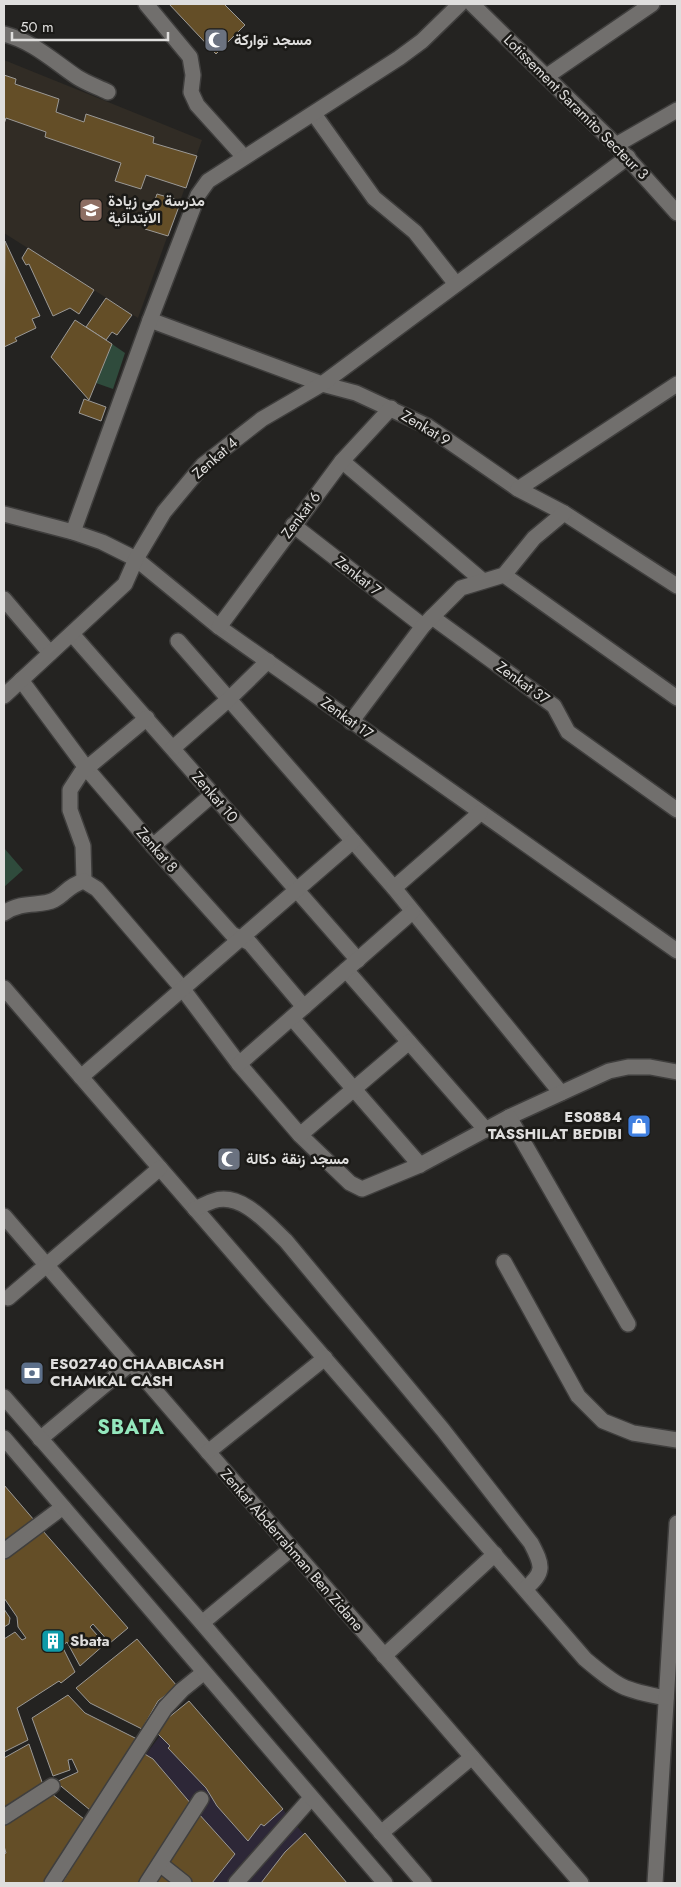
<svg xmlns="http://www.w3.org/2000/svg" width="681" height="1887" font-family="Jost,Vazirmatn,sans-serif">
<rect width="100%" height="100%" fill="#242321"/>
<!-- commercial -->
<polygon fill="#2d2737" points="162,1733 279,1805 307,1838 268,1883 208,1883 230,1853 144,1757"/>
<!-- built -->
<polygon fill="#312c25" points="4,60 202,140 138,318 4,233"/>
<!-- green -->
<g fill="#2f4b3c">
<polygon points="112,344 125,353 113,389 96,383"/>
<polygon points="4,848 23,870 4,887"/>
</g>
<!-- building -->
<g fill="#644e27" stroke="#9b9996">
<polygon points="169,4 224,4 245,25 216,54"/>
<polygon points="4,75 16,79 15,84 59,99 56,112 84,122 86,114 154,137 153,143 197,156 186,188 146,175 141,189 115,181 121,163 45,137 46,132 6,118 4,124"/>
<polygon points="157,194 181,201 168,236 145,229"/>
<polygon points="5,241 40,316 32,319 36,328 15,338 17,341 4,347"/>
<polygon points="28,248 94,290 79,314 70,308 53,316 29,264 26,265 22,258"/>
<polygon points="106,298 132,315 117,335 112,332 106,340 86,327"/>
<polygon points="75,320 112,344 89,400 51,357"/>
<polygon points="84,399 106,407 101,421 79,413"/>
<polygon points="4,1485 34,1520 4,1544"/>
<polygon points="43,1531 128,1628 110,1643 93,1624 90,1627 105,1644 80,1666 67,1642 62,1646 75,1672 61,1683 59,1681 17,1708 28,1740 4,1752 4,1639 15,1632 22,1640 26,1638 18,1627 17,1617 4,1598 4,1560"/>
<polygon points="4,1609 10,1618 9,1624 4,1627"/>
<polygon points="137,1639 177,1686 158,1701 142,1729 90,1703 76,1688"/>
<polygon points="68,1695 85,1713 137,1739 90,1810 56,1782 78,1772 72,1759 68,1760 70,1770 53,1776 32,1718"/>
<polygon points="189,1701 283,1809 264,1826 261,1824 248,1841 217,1806 206,1788 168,1748 170,1746 157,1733 168,1718"/>
<polygon points="29,1744 43,1785 4,1814 4,1758"/>
<polygon points="143,1753 153,1759 192,1805 142,1883 62,1883"/>
<polygon points="52,1794 84,1819 43,1883 4,1883 4,1854 6,1853 4,1846 4,1821"/>
<polygon points="198,1813 235,1854 212,1883 190,1883 167,1864"/>
<polygon points="305,1833 347,1883 261,1883 285,1852"/>
<polygon points="162,1871 176,1883 154,1883"/>
</g>
<g fill="none" stroke-linecap="round" stroke-linejoin="round">
<!-- street casing -->
<g stroke="#3f3e3d" stroke-width="18">
<g id="street">
<polyline points="146,4 190,57 193,75 191,92 197,105 244,157"/>
<path d="M4,34c30,8 48,26 73,43 9,6 21,10 31,15"/>
<polyline points="547,76 652,4"/>
<polyline points="314,114 374,198 415,232 456,284"/>
<polyline points="616,145 677,110"/>
<polyline points="150,320 322,384 356,393 427,426 518,489 564,513 677,586"/>
<polyline points="342,461 483,581"/>
<polyline points="518,489 677,384"/>
<polyline points="4,514 73,532 102,542 136,559 219,627 677,951"/>
<polyline points="293,525 423,626"/>
<polyline points="73,532 150,320 198,195 208,181 399,58 422,41 460,4"/>
<polyline points="504,575 677,698"/>
<polyline points="4,599 50,653"/>
<polyline points="432,617 554,706 568,732 677,810"/>
<polyline points="219,627 342,461 391,408"/>
<polyline points="72,634 358,960"/>
<polyline points="178,641 394,888 561,1093"/>
<polyline points="21,680 87,769 153,846 232,934 250,943 304,1007"/>
<polyline points="4,696 125,584 136,559 164,512 203,465 262,419 322,384 628,157"/>
<polyline points="351,722 423,626 461,588 504,575 534,538 564,513"/>
<polyline points="173,748 229,699 268,661"/>
<polyline points="153,846 213,794"/>
<polyline points="84,881 83,846 70,810 70,790 81,773 147,718"/>
<polyline points="394,888 480,813"/>
<path d="M4,913c19,-13 36,-6 50,-13 12,-6 13,-14 30,-19l13,8 85,99 57,76 61,71 50,48 12,6 58,-24 89,-48 100,-46 19,-4h22l27,5"/>
<polyline points="346,970 486,1130"/>
<path d="M4,988l581,671c33,28 38,31 81,39"/>
<polyline points="292,1018 420,1165"/>
<polyline points="239,1064 412,912"/>
<polyline points="81,1077 353,841"/>
<polyline points="509,1117 628,1324"/>
<polyline points="300,1135 409,1042"/>
<path d="M195,1209c6,-3 12,-6 18,-8 28,-10 55,23 73,40l157,189 88,113c12,23 14,29 -6,46"/>
<polyline points="4,1216 581,1883"/>
<polyline points="504,1262 578,1396 603,1421 633,1433 677,1440"/>
<polyline points="8,1298 160,1168"/>
<polyline points="40,1439 131,1363"/>
<polyline points="208,1452 325,1358"/>
<polyline points="4,1551 63,1507"/>
<polyline points="202,1623 291,1549"/>
<polyline points="384,1656 495,1554"/>
<polyline points="4,1817 52,1786"/>
<polyline points="381,1833 472,1757"/>
<polyline points="160,1864 184,1883"/>
<polyline points="52,1883 165,1708 182,1690 203,1673"/>
<polyline points="147,1883 201,1799"/>
<polyline points="236,1883 311,1798"/>
</g>
</g>
<!-- secondary casing -->
<g stroke="#3f3e3d" stroke-width="18">
<g id="secondary">
<polyline points="472,4 616,145 677,213"/>
<polyline points="4,1397 202,1623 424,1883"/>
<polyline points="4,1438 385,1883"/>
<polyline points="655,1883 677,1523"/>
</g>
</g>
<!-- street -->
<use href="#street" stroke="#716f6d" stroke-width="15"/>
<!-- secondary -->
<use href="#secondary" stroke="#716f6d" stroke-width="15"/>
</g>
<!-- icons -->
<defs>
<g id="mosque-square" transform="scale(1.25)"><rect x="-9" y="-9" width="18" height="18" rx="4" fill="#6b7280" stroke="#1b1a17"/><path d="M3.5-4.9A6 6 0 1 0 3.5 4.9A5 5 0 1 1 3.5-4.9Z" fill="#fff"/></g>
<g id="school-square" transform="scale(1.25)"><rect x="-9" y="-9" width="18" height="18" rx="4" fill="#8d6e63" stroke="#1b1a17"/><path d="M0-5L7-2L0 1L-7-2ZM-4 1L0 2.5L4 1V4Q0 6-4 4Z" fill="#fff"/></g>
<g id="shop-square" transform="scale(1.25)"><rect x="-9" y="-9" width="18" height="18" rx="4" fill="#3f7fe0" stroke="#1b1a17"/><path d="M-5-2.5h2.3a2.7 3.5 0 0 1 5.4 0H5L5.5 6h-11ZM-1.5-2.5h3a1.5 2.3 0 0 0-3 0Z" fill="#fff"/></g>
<g id="bank-square" transform="scale(1.25)"><rect x="-9" y="-9" width="18" height="18" rx="4" fill="#5c6f8a" stroke="#1b1a17"/><path d="M-6-4H6V4H-6ZM0-2.3a2.3 2.3 0 1 0 0 4.6a2.3 2.3 0 1 0 0-4.6Z" fill="#fff"/></g>
<g id="building-square" transform="scale(1.25)"><rect x="-9" y="-9" width="18" height="18" rx="4" fill="#0f9aa8" stroke="#1b1a17"/><path d="M-4-6H4V6H1V3H-1V6H-4ZM-2.5-4.3h1.7v1.8h-1.7ZM.8-4.3h1.7v1.8H.8ZM-2.5-1h1.7V.8h-1.7ZM.8-1h1.7V.8H.8Z" fill="#fff"/></g>
</defs>
<g fill-rule="evenodd">
<use href="#mosque-square" x="216" y="40"/>
<use href="#school-square" x="91" y="210"/>
<use href="#shop-square" x="639" y="1126"/>
<use href="#mosque-square" x="229" y="1159"/>
<use href="#bank-square" x="32" y="1373"/>
<use href="#building-square" x="53" y="1641"/>
</g>
<g text-anchor="middle" dominant-baseline="central" stroke-width="5" stroke-linejoin="round" paint-order="stroke">
<!-- poi labels -->
<g font-size="15" font-weight="bold" fill="#dfdedd" stroke="#1b1a17" text-anchor="start">
<text x="234" y="40">مسجد تواركة</text>
<text x="108" y="201">مدرسة مي زيادة<tspan x="108" dy="17">الابتدائية</tspan></text>
<text x="622" y="1117" text-anchor="end">ES0884<tspan x="622" dy="17">TASSHILAT BEDIBI</tspan></text>
<text x="246" y="1159">مسجد زنقة دكالة</text>
<text x="50" y="1364">ES02740 CHAABICASH<tspan x="50" dy="17">CHAMKAL CASH</tspan></text>
<text x="70" y="1641">Sbata</text>
</g>
<!-- street labels -->
<g font-size="15" fill="#dfdedd" stroke="#1b1a17">
<text transform="translate(576 107) rotate(45)">Lotissement Saramito Secteur 3</text>
<text transform="translate(426 428) rotate(31)">Zenkat 9</text>
<text transform="translate(215 458) rotate(-41)">Zenkat 4</text>
<text transform="translate(301 515) rotate(-53)">Zenkat 6</text>
<text transform="translate(358 576) rotate(38)">Zenkat 7</text>
<text transform="translate(523 683) rotate(36)">Zenkat 37</text>
<text transform="translate(347 718) rotate(36)">Zenkat 17</text>
<text transform="translate(215 797) rotate(49)">Zenkat 10</text>
<text transform="translate(157 850) rotate(49)">Zenkat 8</text>
<text transform="translate(292 1550) rotate(49)">Zenkat Abderrahman Ben Zidane</text>
</g>
<!-- district labels -->
<g font-size="20" font-weight="bold" letter-spacing="1" fill="#94e7bd" stroke="#1b1a17">
<text x="131" y="1427">SBATA</text>
</g>
</g>
<!-- border -->
<rect width="681" height="1887" fill="none" stroke="#dfdedd" stroke-width="10"/>
<!-- scale -->
<path d="M12 32v8h156v-8" fill="none" stroke="#dfdedd" stroke-width="2.5"/>
<text x="20" y="32" font-size="15" fill="#dfdedd" stroke="#1b1a17" stroke-width="4" paint-order="stroke">50 m</text>
</svg>
